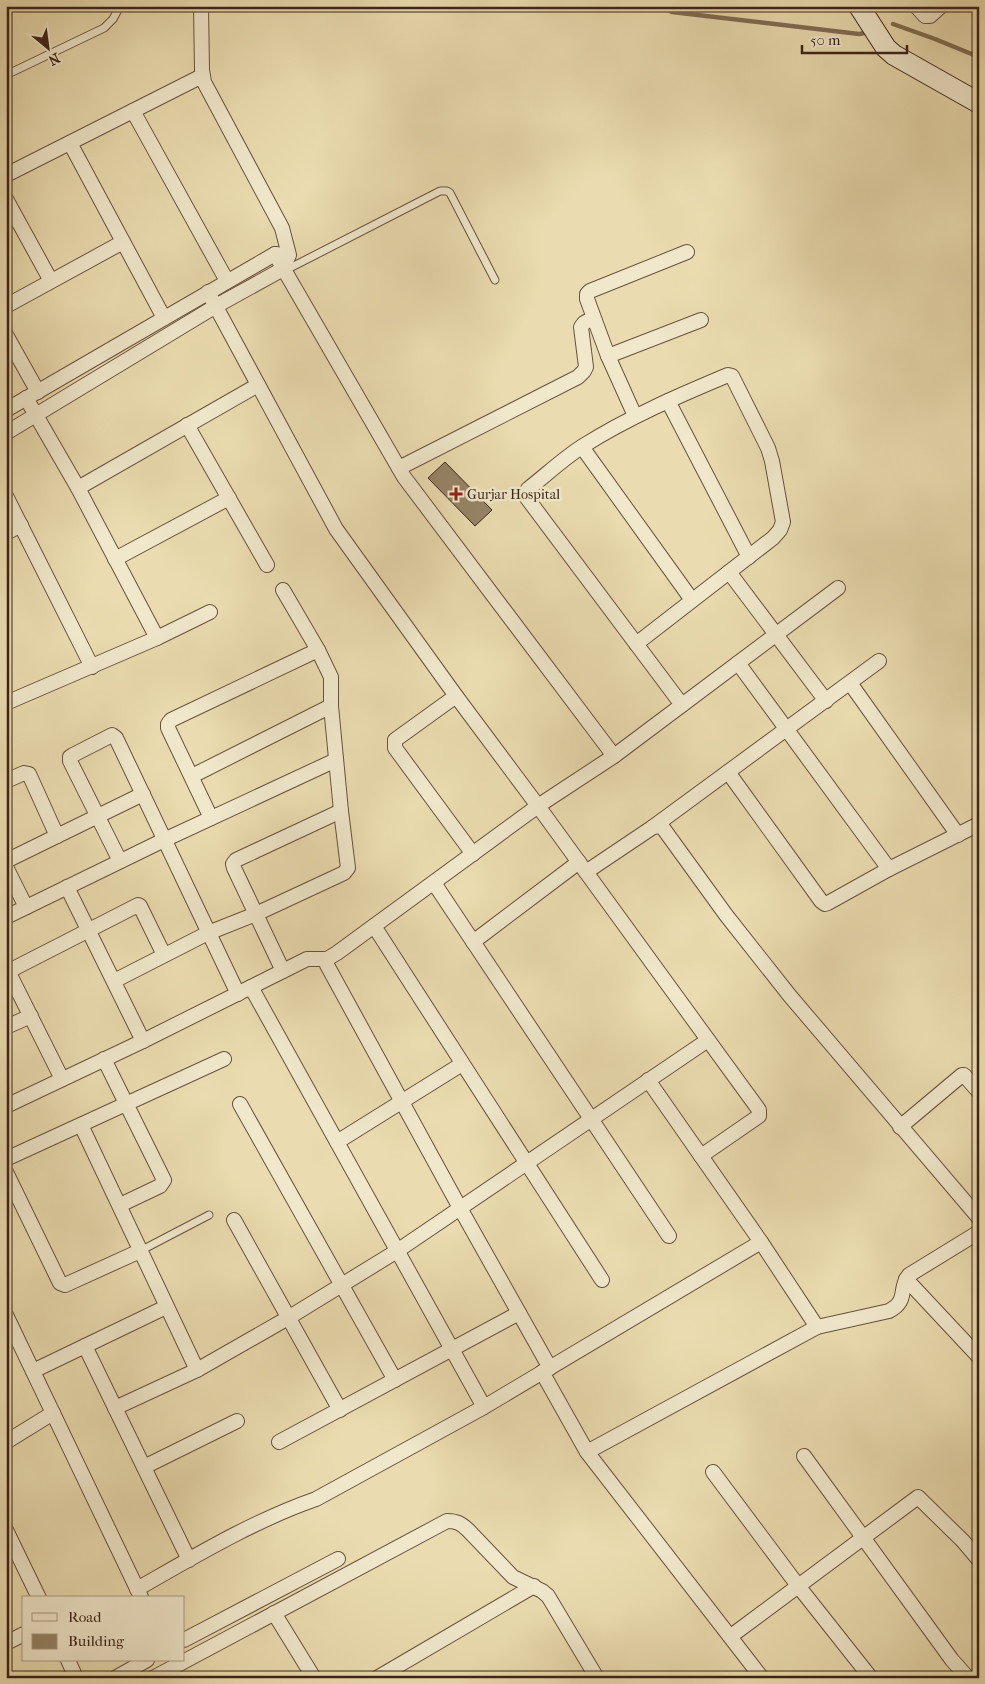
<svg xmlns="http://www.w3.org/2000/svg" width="985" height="1684" font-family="'IM FELL French Canon',serif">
<rect width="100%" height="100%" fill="#eadcb0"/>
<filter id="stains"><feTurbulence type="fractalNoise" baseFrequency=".004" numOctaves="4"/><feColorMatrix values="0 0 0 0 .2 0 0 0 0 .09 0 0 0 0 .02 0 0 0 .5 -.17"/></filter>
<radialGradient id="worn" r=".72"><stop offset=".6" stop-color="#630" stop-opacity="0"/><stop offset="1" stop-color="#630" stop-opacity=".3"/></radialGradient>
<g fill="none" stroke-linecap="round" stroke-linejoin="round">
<!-- stream -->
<g stroke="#816d54" stroke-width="4.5">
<polyline points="661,6 672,12 859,34 865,33"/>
<polyline points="893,24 935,39 979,57"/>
</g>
</g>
<!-- building -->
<polygon fill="#968467" stroke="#3c2418" points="445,462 492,510 475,526 428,478"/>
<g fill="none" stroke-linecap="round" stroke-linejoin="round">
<!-- lane casing -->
<g stroke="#68523e" stroke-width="9">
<g id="lane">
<polyline points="6,75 104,28 113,19 120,6"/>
<polyline points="284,271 440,191 447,191 450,193 495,280"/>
<polyline points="140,1251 209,1215"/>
</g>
</g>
<!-- street casing -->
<g stroke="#68523e" stroke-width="16">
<g id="street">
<polyline points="916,6 925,16 930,16 941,6"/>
<polyline points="133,111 227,281"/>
<polyline points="70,143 164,318"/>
<polyline points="6,175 202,76"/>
<polyline points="6,199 51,281"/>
<polyline points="275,254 404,477 614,756"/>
<polyline points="208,292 336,529 456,696 538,806 759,1110 759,1116 701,1156"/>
<polyline points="6,306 123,242"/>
<polyline points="6,335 38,392"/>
<polyline points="608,356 701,320"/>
<polyline points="26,398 78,488"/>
<polyline points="668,401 749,557"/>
<polyline points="6,410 275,254 284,255"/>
<polyline points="635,416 608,356 587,299 587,294 590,291 687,252"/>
<polyline points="187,425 267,565"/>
<polyline points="6,433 216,306 283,269 289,255 282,228 204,82 202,70 201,6"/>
<polyline points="582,447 692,600"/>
<polyline points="399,468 578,377 584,371 586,367 581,327 584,323 593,318"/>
<polyline points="6,496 92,667"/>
<polyline points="6,533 21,525"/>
<polyline points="115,559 229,498"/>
<polyline points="729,572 826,701"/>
<polyline points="157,638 78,488 258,385"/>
<path d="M636,644l137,-106 7,-8 3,-8 -11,-61 -4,-13 -36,-72 -4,-1c-50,21 -99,42 -145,71 -19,12 -37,29 -55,43l-2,4 1,5 155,207"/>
<polyline points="738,663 889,869"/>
<polyline points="850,683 958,835"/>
<polyline points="456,696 395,740 395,748 473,854"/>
<polyline points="6,703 157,638 210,612"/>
<polyline points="728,772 821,901 825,904 828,903 889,869 979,824"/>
<polyline points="192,776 331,706"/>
<polyline points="6,781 24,773 29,774 57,836 143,794"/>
<polyline points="211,818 168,728 168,724 171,720 318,650"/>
<polyline points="653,827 879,661"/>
<polyline points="6,861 57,836"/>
<polyline points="120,861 70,761 70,757 73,755 112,735 116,738 238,994"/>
<polyline points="6,867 26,907"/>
<polyline points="586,872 653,827 659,826 663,828 726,915 790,996 979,1218"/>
<polyline points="434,883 669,1236"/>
<polyline points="67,887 143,1041"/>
<polyline points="6,917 164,840 336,760"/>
<polyline points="374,926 602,1280"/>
<polyline points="473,942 579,862"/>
<polyline points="327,959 327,965 460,1208 550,1368"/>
<polyline points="6,967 62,1079"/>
<polyline points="9,971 138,905 140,906 164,955"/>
<polyline points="283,971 234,868 233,864 236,860 341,811"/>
<polyline points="114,981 208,933 256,914 344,873 348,868 341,811 331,706 331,677 318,650 283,590"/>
<polyline points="251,987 484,1407"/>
<polyline points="6,1027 31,1016"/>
<polyline points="104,1059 164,1180 160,1186 120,1205"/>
<polyline points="648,1080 761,1242 817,1327"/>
<polyline points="240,1104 395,1380"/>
<polyline points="6,1106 143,1041 307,959 327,959 337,953 538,806 614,756 838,588"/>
<polyline points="81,1125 197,1370 288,1318 397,1251 708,1040"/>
<polyline points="900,1127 962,1075 964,1075 979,1092"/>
<polyline points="337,1142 462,1064"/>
<polyline points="6,1159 224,1059"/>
<polyline points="6,1172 60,1283 65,1285 140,1251"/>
<polyline points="234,1220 340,1410"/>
<polyline points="906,1279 979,1357"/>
<polyline points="6,1315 141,1597"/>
<polyline points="85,1346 189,1560"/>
<polyline points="33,1371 166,1307"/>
<polyline points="542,1372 587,1452 762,1678"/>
<polyline points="115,1408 197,1370"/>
<polyline points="6,1442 53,1413"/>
<polyline points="279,1442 519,1313"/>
<path d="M587,1452l230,-125 72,-16c20,-10 9,-23 20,-36l70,-43"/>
<polyline points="804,1456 952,1660 968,1678"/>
<polyline points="144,1467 237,1421"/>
<polyline points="713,1472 799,1587 871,1678"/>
<polyline points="6,1530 39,1598"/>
<path d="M137,1589c58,-33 116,-68 179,-90l168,-92 277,-165"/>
<polyline points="274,1613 314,1678"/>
<polyline points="731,1636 918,1497 963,1541 979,1560"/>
<polyline points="184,1640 338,1559"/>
<polyline points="6,1643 24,1634"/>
<polyline points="68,1660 76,1678"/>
<polyline points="115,1678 147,1660"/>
<path d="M153,1678l294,-157c9,0 14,2 21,9l45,47 29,14 6,5 49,82"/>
<polyline points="377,1678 534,1586"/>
</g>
</g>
<!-- secondary casing -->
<g stroke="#3c2418" stroke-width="22">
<polyline id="secondary" points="859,6 886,48 894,55 979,103"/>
</g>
<!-- lane -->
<use href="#lane" stroke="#f1e8cc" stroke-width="7"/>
<!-- street -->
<use href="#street" stroke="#f1e8cc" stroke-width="14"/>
<!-- secondary -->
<use href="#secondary" stroke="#f1e8cc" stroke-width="20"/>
</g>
<!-- markers -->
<path fill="#8f2418" stroke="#f1e8cc" stroke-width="2" d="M453.5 486.5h5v5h5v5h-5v5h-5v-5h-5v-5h5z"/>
<g text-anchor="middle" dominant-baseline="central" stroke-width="5" stroke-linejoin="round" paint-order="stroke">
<!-- poi labels -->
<g font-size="14" fill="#3c2418" stroke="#f1e8cc" text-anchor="start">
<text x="467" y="494">Gurjar Hospital</text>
</g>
</g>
<!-- margin -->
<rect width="985" height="1684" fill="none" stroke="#eadcb0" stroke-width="25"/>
<rect x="8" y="8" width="970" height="1669" fill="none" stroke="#3c2418" stroke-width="2.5"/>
<rect x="12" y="12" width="960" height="1659" fill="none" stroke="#3c2418"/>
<!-- legend -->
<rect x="22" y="1596" width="162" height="65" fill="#f1e8cc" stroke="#a99a84"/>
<rect x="32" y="1613" width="25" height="8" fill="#f1e8cc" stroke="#a99a84"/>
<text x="68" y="1622" font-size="15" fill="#3c2418">Road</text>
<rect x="32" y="1634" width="25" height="15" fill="#968467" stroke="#a99a84"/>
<text x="68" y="1646" font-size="15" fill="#3c2418">Building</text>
<!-- north arrow -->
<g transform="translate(48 48) rotate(151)" stroke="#f1e8cc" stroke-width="4" paint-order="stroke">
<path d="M0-4L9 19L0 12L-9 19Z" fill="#3c2418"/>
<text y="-8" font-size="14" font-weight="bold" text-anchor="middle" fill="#3c2418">N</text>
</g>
<!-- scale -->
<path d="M802 45v8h105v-8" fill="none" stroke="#3c2418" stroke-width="2.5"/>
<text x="810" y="45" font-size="15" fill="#3c2418" stroke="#f1e8cc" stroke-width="4" paint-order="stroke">50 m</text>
<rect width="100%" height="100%" filter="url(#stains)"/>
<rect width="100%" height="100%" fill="url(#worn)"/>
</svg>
